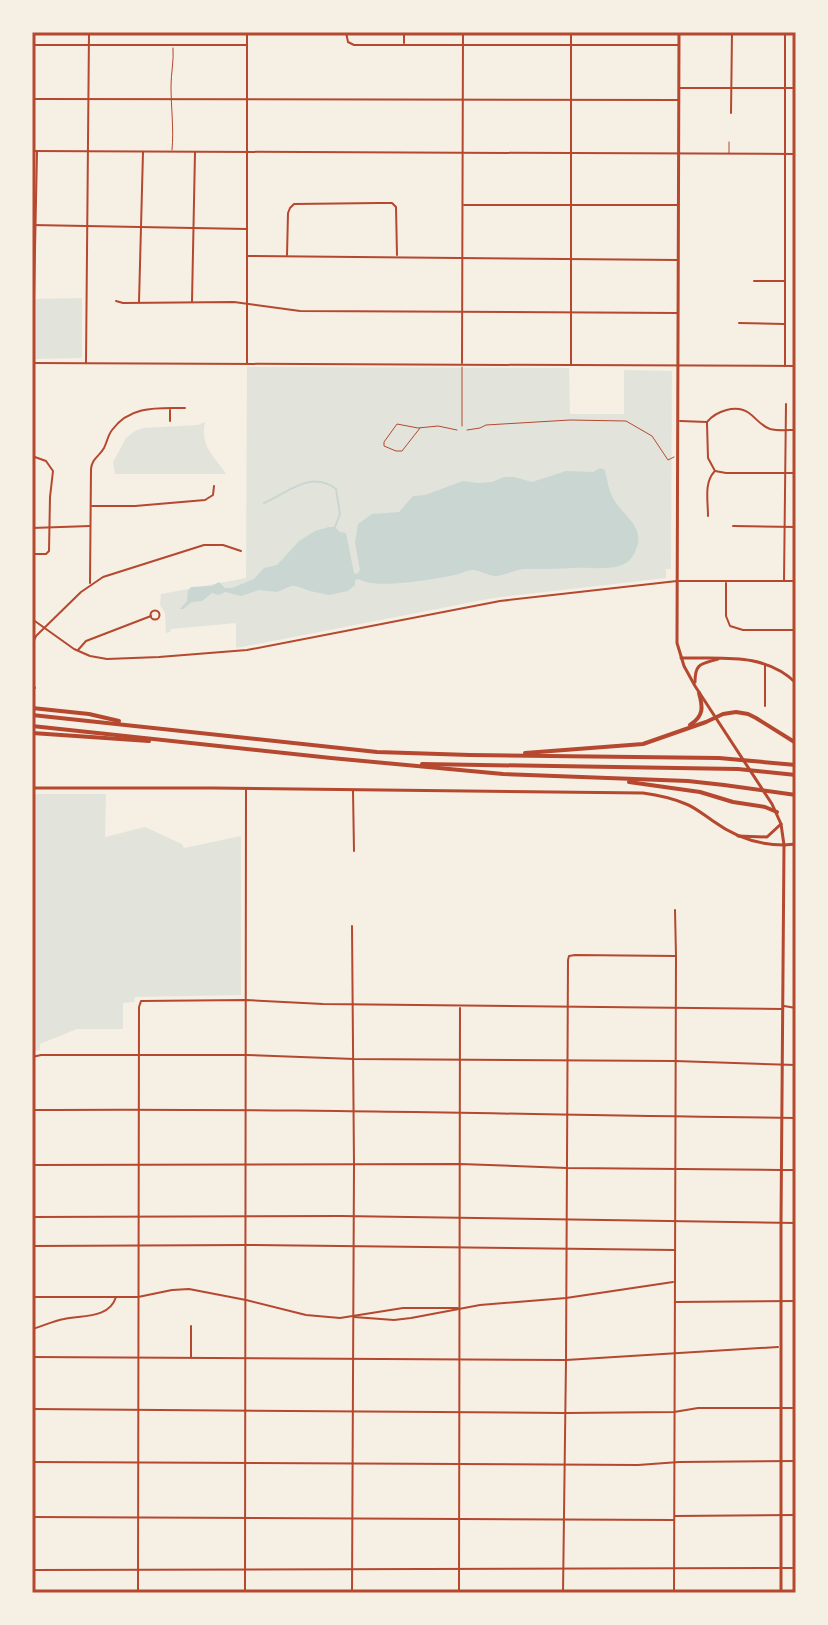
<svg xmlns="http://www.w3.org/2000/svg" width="828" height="1625" font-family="'DejaVu Sans',sans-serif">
<rect width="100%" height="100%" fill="#f6efe4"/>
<!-- green -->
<g fill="#e2e4dc">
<polygon points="82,298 82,356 81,358 32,359 32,299"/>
<polygon points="247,367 569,368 570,414 624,414 624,370 672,371 671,569 666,569 666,578 493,598 247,646 236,648 236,623 171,629 170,632 166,633 165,613 160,605 161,594 246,578"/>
<path d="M205,422c-5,25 9,33 21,52h-111l-2,-12 13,-24 9,-7 8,-3 55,-3z"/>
<polygon points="32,794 106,794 105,837 145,827 182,844 184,848 241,836 241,995 135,997 134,1002 123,1003 123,1029 77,1029 40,1044 40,1050 32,1052"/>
</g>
<!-- water -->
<path fill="#c9d6d2" d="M600,468l5,2c2,8 3,17 6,24 9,22 37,31 24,58 -10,23 -41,14 -61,16 -16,1 -32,1 -48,1 -10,0 -20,6 -30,7 -9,0 -15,-6 -24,-6 -5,0 -12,4 -17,5 -20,4 -81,15 -96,4l-4,1v5l-7,6 -19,4 -19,-4 -14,-5h-5l-14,6 -18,-2 -18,6 -16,-4 -6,3 -7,-2 -10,8 -10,1 -9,7h-3l7,-8 1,-10 3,-4 21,-1 7,-4 6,6h7l22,-9 10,-11 13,-3 22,-24 16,-10 14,-4h6l5,5 6,1 8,40 3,1 3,-4 -5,-27 3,-19 14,-10 27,-2 14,-16 12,-1 38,-14 15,2 14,-1 12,-5h10l18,5 34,-11 27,1z"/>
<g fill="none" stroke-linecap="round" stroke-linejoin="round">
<!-- stream -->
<path stroke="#c9d6d2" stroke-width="2" d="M264,503c25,-11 47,-33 72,-14l4,25 -5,13"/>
<!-- service -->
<g stroke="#b5482f" stroke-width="1">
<polyline points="729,142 729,153"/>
<path d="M172,150c2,-21 -1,-43 -1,-64 0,-13 3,-25 2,-38"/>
<polyline points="462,426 462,367"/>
<polyline points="420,428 402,451 396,451 384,446 384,442 397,424 418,428 438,426 457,430"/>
<polyline points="467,430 480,428 486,425 570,420 626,421 652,436 668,460 674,457"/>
</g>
<!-- minor -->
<g stroke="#b5482f" stroke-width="2">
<polyline points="346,32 348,42 354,45 679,45"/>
<polyline points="785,32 785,366"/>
<polyline points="404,43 404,32"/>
<polyline points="32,45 247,45"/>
<polyline points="680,88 796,88"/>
<polyline points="32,99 678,100"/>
<polyline points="731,113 732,32"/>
<polyline points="32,151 796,154"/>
<polyline points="464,205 678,205"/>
<polyline points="32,225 247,229"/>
<polyline points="287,255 288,213 290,208 294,204 379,203 392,203 396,207 397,255"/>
<polyline points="248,256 678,260"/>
<polyline points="754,281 785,281"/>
<polyline points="34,298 37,152"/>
<polyline points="116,301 123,303 234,302 300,311 678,313"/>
<polyline points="139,302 143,152"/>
<polyline points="192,302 195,152"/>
<polyline points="739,323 784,324"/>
<polyline points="86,363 89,32"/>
<polyline points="462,363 463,32"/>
<polyline points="571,365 571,32"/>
<polyline points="170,421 170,410"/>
<path d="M680,421l27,1c9,-11 29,-18 42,-9 7,5 12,13 21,16 8,2 18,1 26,1"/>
<polyline points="707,423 708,458 715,471"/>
<polyline points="32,456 46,461 53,471 50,497 49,551 46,554 32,554"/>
<polyline points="715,471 726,473 796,473"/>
<polyline points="92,506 135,506 205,500 213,495 214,486"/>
<path d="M708,516c0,-15 -4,-33 6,-44"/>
<polyline points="733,526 796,527"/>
<polyline points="32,528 90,526"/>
<polyline points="679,581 796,581"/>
<polyline points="784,581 786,404"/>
<path d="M90,583l1,-114c1,-11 8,-12 13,-21 3,-6 4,-13 8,-18 18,-25 46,-22 73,-22"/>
<polyline points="726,583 726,616 730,626 743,630 796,630"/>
<circle cx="155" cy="615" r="4.5"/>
<polyline points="32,617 34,590"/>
<polyline points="78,650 86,641 151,616"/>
<polyline points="765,664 765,706"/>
<polyline points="32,665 33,643 36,636 81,592 103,577 204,545 223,545 241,551"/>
<polyline points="32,683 35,688"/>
<polyline points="353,791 354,851"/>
<polyline points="352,926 354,1164"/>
<polyline points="784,1006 796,1008"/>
<polyline points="32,1057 41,1055 246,1055 354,1059 675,1061 796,1065"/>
<path d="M32,1110c255,-2 509,5 764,8"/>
<polyline points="782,1170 796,1170"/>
<polyline points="32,1217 341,1216 796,1223"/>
<polyline points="32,1246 246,1245 675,1250"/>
<polyline points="32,1297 138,1297 172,1290 189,1289 246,1300 306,1315 340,1318 403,1308 458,1308"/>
<polyline points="675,1302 796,1301"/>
<polyline points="354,1317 394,1320 411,1318 480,1305 566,1298 673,1282"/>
<polyline points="191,1326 191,1357"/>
<path d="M32,1329c11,-3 21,-8 32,-10 18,-4 45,0 52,-22"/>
<polyline points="32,1357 566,1360 778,1347"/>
<polyline points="32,1409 565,1413 674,1412 698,1408 796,1408"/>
<polyline points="32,1462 638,1465 679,1462 796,1461"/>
<polyline points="675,1516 796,1515"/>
<polyline points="32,1517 674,1520"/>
<polyline points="782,1568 796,1568"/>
<polyline points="138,1593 139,1007 141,1001 246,1000 323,1004 783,1009"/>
<polyline points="245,1593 246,790"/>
<polyline points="459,1593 460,1008"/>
<polyline points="563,1593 566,1360 568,960 569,956 575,955 676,956"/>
<polyline points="674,1593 676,956 675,910"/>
</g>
<!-- tertiary -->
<g stroke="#b5482f" stroke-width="2">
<polyline points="247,32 247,363"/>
<polyline points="32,363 796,366"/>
<polyline points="32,619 74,649 90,656 107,659 159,657 247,650 500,601 677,581"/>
<polyline points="32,1165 460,1164 567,1168 781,1170"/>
<polyline points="32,1570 779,1568"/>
<polyline points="352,1593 354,1165"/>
</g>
<!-- secondary -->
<g stroke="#b5482f" stroke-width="3">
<path d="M681,658c40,1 84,-6 115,25"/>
<path d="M32,788h181l430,5c15,2 29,5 43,11 10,4 18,11 27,17 22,16 44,24 71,24"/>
</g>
<!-- primary -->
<g stroke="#b5482f" stroke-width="3">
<polyline points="679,32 677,643 684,666 695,686 772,804 781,824 784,845 781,1222 781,1593"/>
<path d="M695,682c0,-19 6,-18 23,-23"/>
<polyline points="738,836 767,837 781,824"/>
<polyline points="784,845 796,844"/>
</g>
<!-- motorway -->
<g stroke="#b5482f" stroke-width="4">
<polyline points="32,708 89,714 119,721"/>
<polyline points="32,715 377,752 470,755 719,758 796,765"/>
<path d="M690,725c14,-9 13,-18 9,-32"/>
<polyline points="32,726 331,758 503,774 688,781 724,785 796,795"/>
<polyline points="32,733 149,741"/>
<polyline points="525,753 643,744 706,722 723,714 736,712 748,714 756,718 796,743"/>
<polyline points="422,764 738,769 796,775"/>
<polyline points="629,782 700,792 733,802 765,807 777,812"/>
</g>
</g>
<!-- border -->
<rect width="828" height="1625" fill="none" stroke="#f6efe4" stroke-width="68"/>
<rect x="34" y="34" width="760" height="1557" fill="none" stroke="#b5482f" stroke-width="3"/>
</svg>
